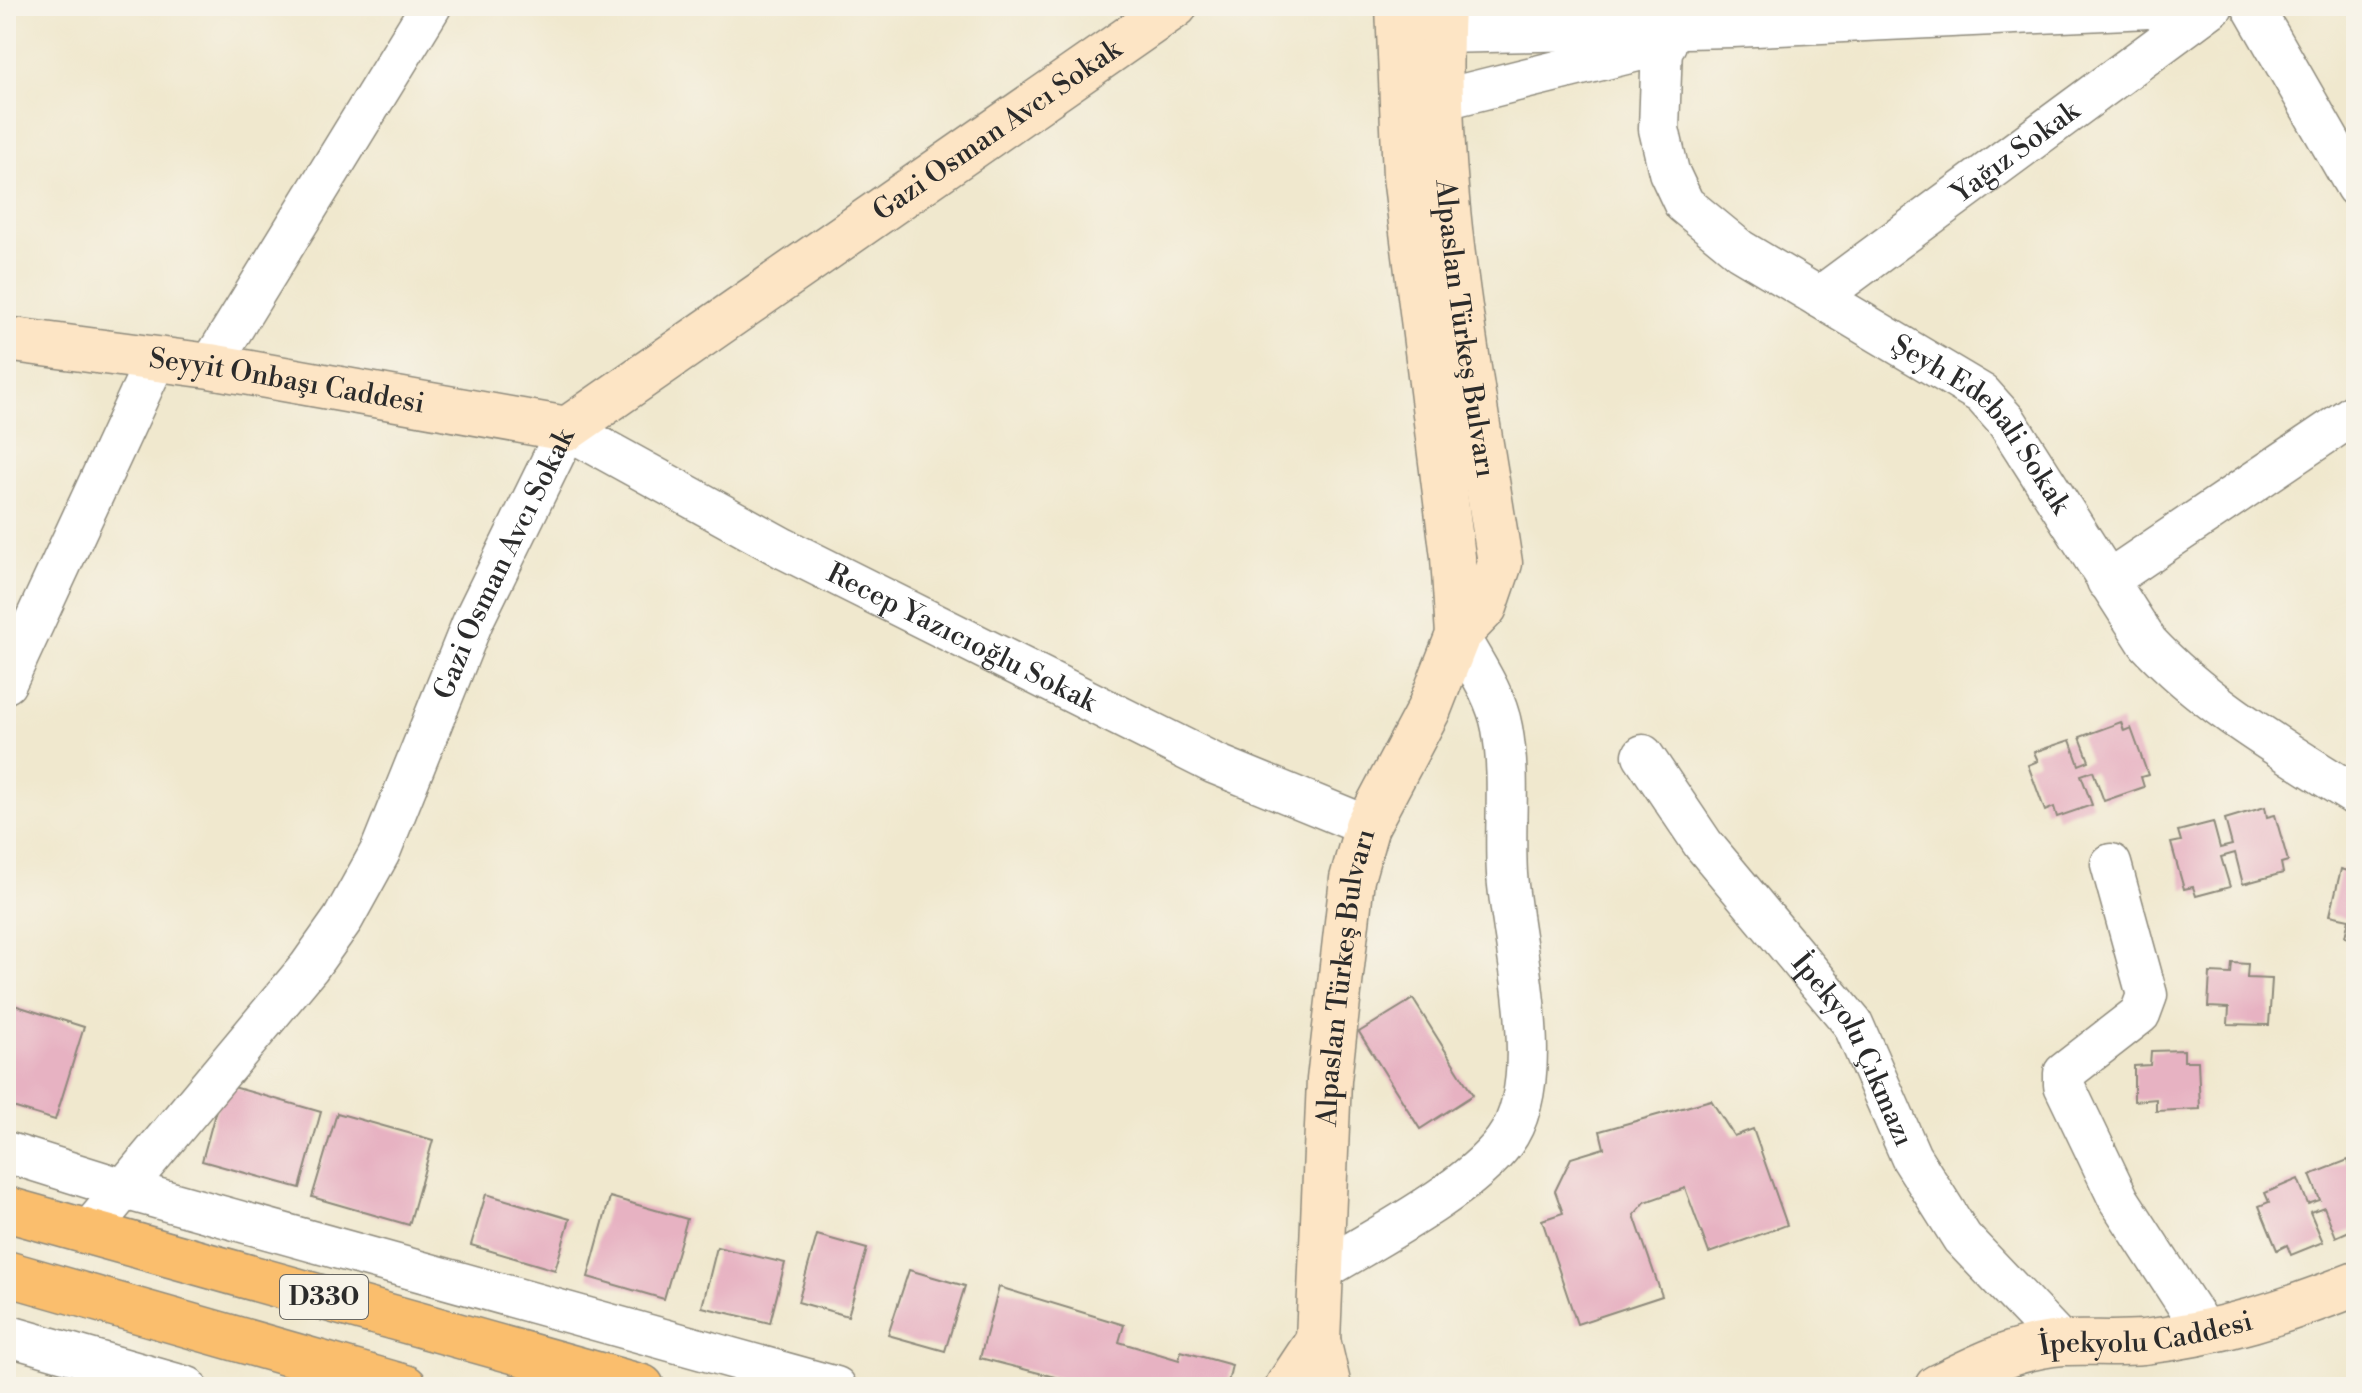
<svg xmlns="http://www.w3.org/2000/svg" width="2362" height="1393" font-family="'Libre Bodoni',serif">
<rect width="100%" height="100%" fill="#f7f3e8"/>
<filter id="ink" filterUnits="userSpaceOnUse"><feTurbulence type="fractalNoise" baseFrequency=".0125" numOctaves="2"/><feDisplacementMap in="SourceGraphic" scale="16" xChannelSelector="R" yChannelSelector="G"/><feConvolveMatrix kernelMatrix="1 2 1 2 8 2 1 2 1" color-interpolation-filters="sRGB"/></filter>
<filter id="wash" filterUnits="userSpaceOnUse"><feTurbulence type="fractalNoise" baseFrequency=".006" numOctaves="4" result="noise"/><feDisplacementMap in="SourceGraphic" scale="32" xChannelSelector="R" yChannelSelector="G"/><feGaussianBlur stdDeviation="1.8" result="paint"/><feColorMatrix in="noise" values="0 0 0 0 0 0 0 0 0 0 0 0 0 0 0 0 0 1.4 0 .05"/><feComposite in="paint" operator="in"/></filter>
<g filter="url(#wash)">
<rect width="100%" height="100%" fill="#f0e8ce"/>
<g id="blocks">
<!-- building -->
<g fill="#e7b2c2">
<polygon points="2121,722 2124,731 2131,728 2148,775 2141,777 2144,787 2104,801 2093,771 2081,775 2092,805 2057,817 2054,807 2045,811 2028,765 2038,761 2034,752 2070,740 2079,765 2089,761 2080,737"/>
<polygon points="2265,807 2267,817 2275,815 2288,861 2281,863 2283,873 2243,884 2235,853 2221,857 2230,887 2196,896 2193,887 2184,889 2171,843 2181,841 2178,831 2213,822 2220,848 2232,845 2225,819"/>
<polygon points="2341,869 2356,873 2356,940 2345,937 2349,919 2330,915"/>
<polygon points="2232,963 2248,964 2247,978 2272,979 2269,1025 2228,1024 2229,1008 2208,1007 2210,973 2231,974"/>
<polygon points="1413,999 1473,1095 1420,1129 1359,1032"/>
<polygon points="14,1005 84,1027 55,1120 6,1105 6,1031"/>
<polygon points="2184,1050 2184,1061 2198,1061 2200,1109 2156,1111 2156,1099 2134,1101 2134,1066 2150,1065 2151,1051"/>
<polygon points="223,1084 321,1112 300,1188 202,1161"/>
<polygon points="1711,1100 1734,1136 1753,1129 1787,1225 1709,1253 1685,1188 1645,1202 1634,1215 1662,1296 1577,1324 1542,1220 1563,1213 1555,1191 1571,1158 1604,1148 1600,1131"/>
<polygon points="337,1113 433,1140 409,1225 312,1197"/>
<polygon points="2348,1160 2351,1168 2356,1167 2356,1228 2336,1237 2324,1207 2310,1212 2323,1242 2291,1255 2287,1245 2277,1250 2259,1206 2269,1202 2265,1193 2298,1179 2308,1204 2320,1200 2310,1175"/>
<polygon points="486,1194 570,1219 555,1270 471,1245"/>
<polygon points="610,1197 687,1219 664,1299 588,1277"/>
<polygon points="817,1235 867,1249 848,1316 798,1302"/>
<polygon points="717,1247 785,1263 770,1323 702,1307"/>
<polygon points="909,1270 965,1286 945,1351 888,1335"/>
<polygon points="999,1287 1124,1325 1119,1342 1179,1360 1181,1351 1232,1365 1227,1387 1094,1387 980,1358"/>
</g>
</g>
</g>
<g filter="url(#ink)">
<use href="#blocks" fill-opacity="0" stroke="#8e8a7c" stroke-width="2"/>
<g fill="none" stroke-linecap="round" stroke-linejoin="round">
<!-- street casing -->
<g stroke="#8e8a7c" stroke-width="43">
<g id="street">
<polyline points="2252,6 2356,187"/>
<polyline points="1440,33 1733,27 2193,6"/>
<path id="s1" d="M1662,45l-3,84 10,43 15,32 56,46 242,144 25,28 141,221c59,63 136,107 208,153"/>
<polyline points="1440,100 1666,44"/>
<path id="s2" d="M1819,297l394,-291"/>
<polyline points="210,366 431,6"/>
<polyline points="2107,581 2356,413"/>
<polyline points="6,683 156,359"/>
<path id="s3" d="M1643,755l60,89 150,180 58,133 51,81 100,105"/>
<polyline points="2111,864 2147,995 2140,1014 2064,1073 2064,1085 2119,1200 2204,1331"/>
<polyline points="6,1152 124,1189 836,1387"/>
<path id="s4" d="M88,1232l221,-265 34,-48 37,-67 93,-231 94,-192 216,119 430,215 154,63"/>
<path d="M1321,1271c54,-33 146,-80 183,-129 47,-63 8,-195 3,-268 -3,-49 4,-97 -5,-146 -6,-33 -27,-63 -44,-93"/>
<polyline points="6,1335 187,1387"/>
</g>
</g>
<!-- secondary casing -->
<g stroke="#8e8a7c" stroke-width="47">
<g id="secondary">
<path id="s5" d="M1442,6c-10,187 30,372 58,557l-15,44 -27,28"/>
<path id="s6" d="M6,339l204,27 357,63 608,-423"/>
<path id="s7" d="M1318,1340l11,-260 23,-201 15,-53 62,-117 29,-74 -5,-78 -48,-381 -7,-170"/>
<polyline points="1287,1387 1318,1340 1329,1387"/>
<path id="s8" d="M1937,1387c40,-20 80,-41 126,-44 27,-1 54,1 80,-1 75,-8 144,-31 213,-58"/>
</g>
</g>
<!-- highway casing -->
<g stroke="#8e8a7c" stroke-width="47">
<g id="highway">
<polyline points="6,1209 642,1387"/>
<polyline points="6,1273 405,1387"/>
</g>
</g>
<!-- street -->
<use href="#street" stroke="#fff" stroke-width="40"/>
<!-- secondary -->
<use href="#secondary" stroke="#fde5c5" stroke-width="44"/>
<!-- highway -->
<use href="#highway" stroke="#fabe6d" stroke-width="44"/>
</g>
</g>
<g text-anchor="middle" dominant-baseline="central" stroke-width="7" stroke-linejoin="round" paint-order="stroke">
<!-- shield labels -->
<rect fill="#f7f3e8" stroke="#686764" stroke-width="2" x="280" y="1275" width="88" height="44" rx="6"/>
<g font-size="26" font-weight="bold" fill="#2b2b2b">
<text x="324" y="1297">D330</text>
</g>
<!-- street labels -->
<g font-size="28" fill="#2b2b2b" stroke="#f7f3e8">
<text stroke="none"><textPath href="#s6" startOffset="1092">Gazi Osman Avcı Sokak</textPath></text>
<text stroke="none"><textPath href="#s2" startOffset="244">Yağız Sokak</textPath></text>
<text stroke="none"><textPath href="#s5" startOffset="324">Alpaslan Türkeş Bulvarı</textPath></text>
<text stroke="none"><textPath href="#s6" startOffset="284">Seyyit Onbaşı Caddesi</textPath></text>
<text stroke="none"><textPath href="#s1" startOffset="538">Şeyh Edebali Sokak</textPath></text>
<text stroke="none"><textPath href="#s4" startOffset="794">Gazi Osman Avcı Sokak</textPath></text>
<text stroke="none"><textPath href="#s4" startOffset="1390">Recep Yazıcıoğlu Sokak</textPath></text>
<text stroke="none"><textPath href="#s7" startOffset="364">Alpaslan Türkeş Bulvarı</textPath></text>
<text stroke="none"><textPath href="#s3" startOffset="364">İpekyolu Çıkmazı</textPath></text>
<text stroke="none"><textPath href="#s8" startOffset="218">İpekyolu Caddesi</textPath></text>
</g>
</g>
<!-- margin -->
<rect width="2362" height="1393" fill="none" stroke="#f7f3e8" stroke-width="32"/>
</svg>
